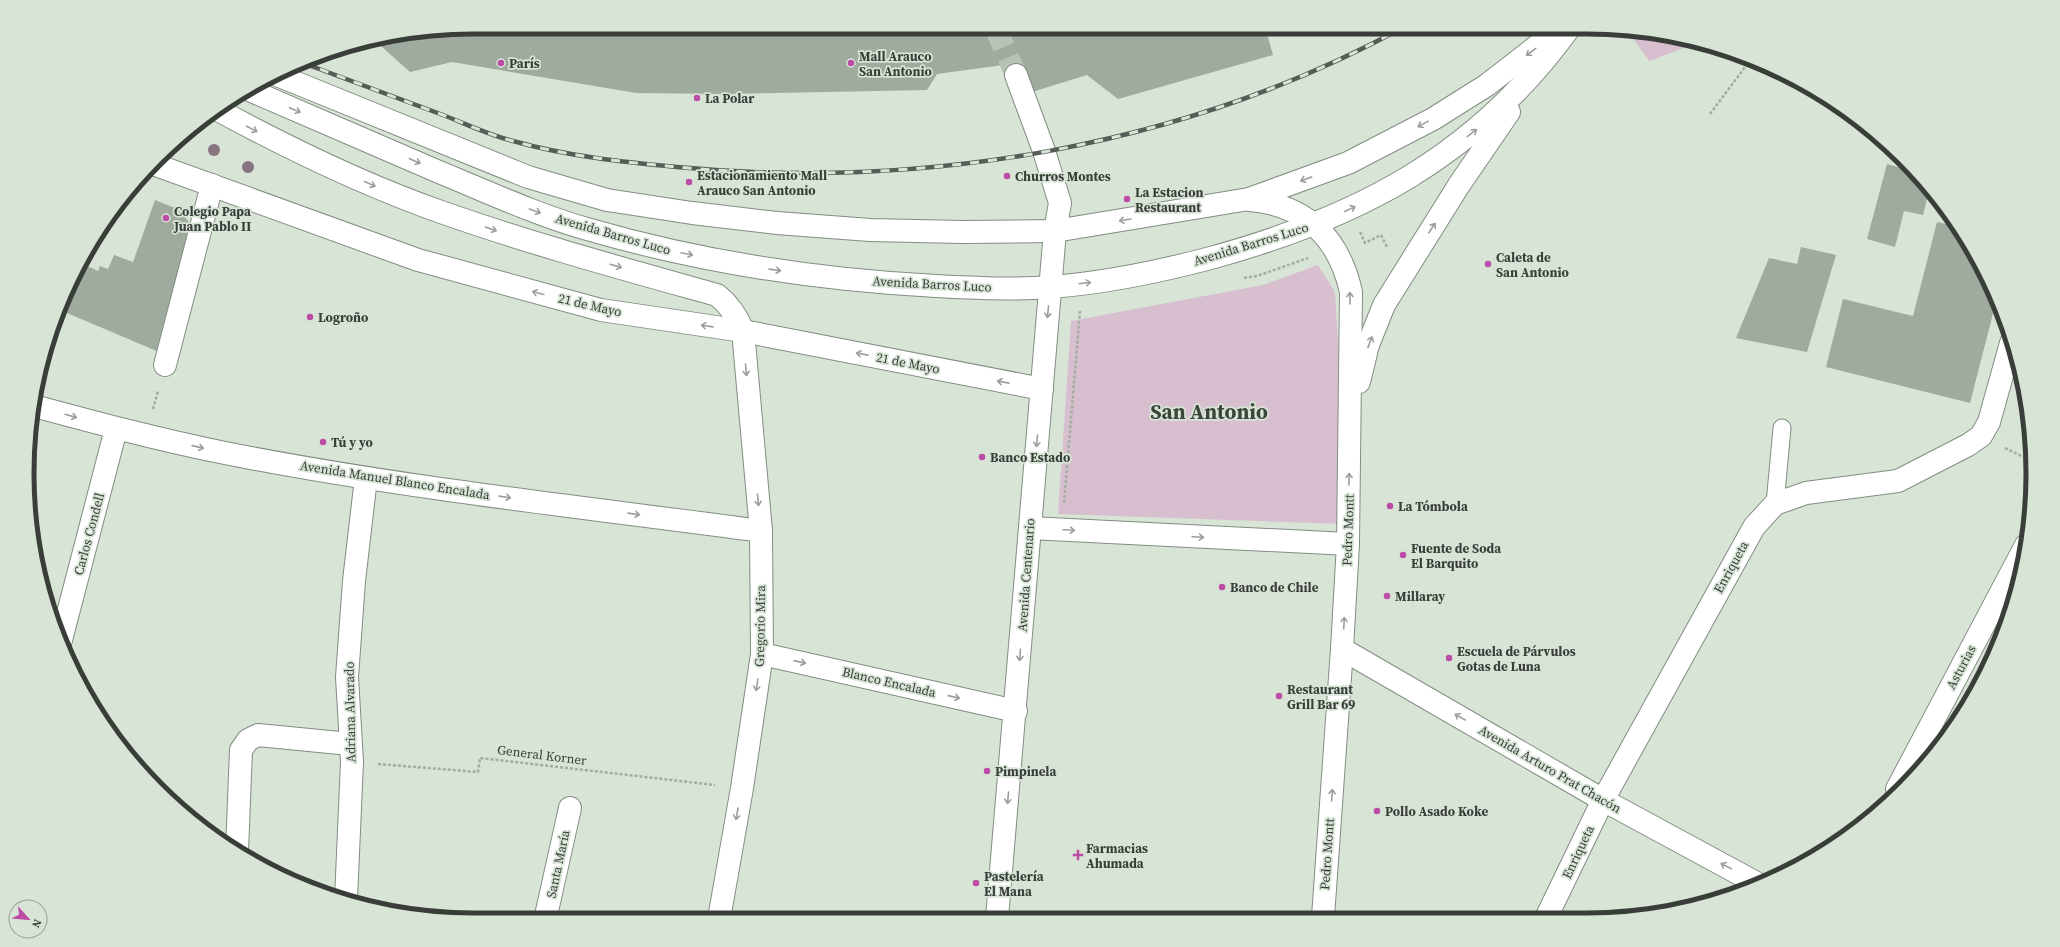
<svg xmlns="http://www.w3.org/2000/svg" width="2060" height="947" font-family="'Source Serif 4',serif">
<rect width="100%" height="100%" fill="#d7e4d6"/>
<!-- green -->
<g fill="#d7bfd0">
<polygon points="1633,32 1673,36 1698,43 1649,61 1630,34"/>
<polygon points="1318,265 1335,292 1344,445 1341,524 1058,514 1071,321 1263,285"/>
</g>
<!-- building -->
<g fill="#9fab9e">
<polygon points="474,27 1265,27 1273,55 1118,99 1087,75 1019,96 1018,63 937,74 927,90 725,94 636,93 452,62 410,72 373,39 387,36"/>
<polygon points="1887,164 1913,171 1929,191 1923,215 1904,211 1895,247 1867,239"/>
<polygon points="155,200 180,210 191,225 159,352 60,310 81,263 98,271 100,266 108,269 114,255 133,262"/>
<polygon points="1937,222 1959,227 1997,298 1970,403 1826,367 1843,299 1913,316"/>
<polygon points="1801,247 1836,255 1807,352 1736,338 1769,258 1797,264"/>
</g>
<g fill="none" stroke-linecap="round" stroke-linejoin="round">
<!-- pedestrian-tunnel -->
<polyline stroke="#b7c3b7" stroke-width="22" stroke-dasharray="22 11" stroke-linecap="butt" points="995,27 1016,75"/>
<!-- service casing -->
<g stroke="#828d81" stroke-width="19">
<polyline id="service" points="1775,504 1782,428"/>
</g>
<!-- pedestrian casing -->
<g stroke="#828d81" stroke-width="24">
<g id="pedestrian">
<polyline points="1016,75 1044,151 1060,203 1055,231"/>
<polyline points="165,365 212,185"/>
</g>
</g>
<!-- minor casing -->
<g stroke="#828d81" stroke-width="24">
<g id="minor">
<polyline points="1030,528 1348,544"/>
<polyline points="61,640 116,429"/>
<polyline points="762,654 1016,711"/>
<polyline points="1897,789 2026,545"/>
<polyline points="237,851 241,750 248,740 258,735 350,744"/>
<polyline points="346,899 352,762 347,677 354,581 366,478"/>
<polyline points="1547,916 1603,800 1754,527 1775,504 1806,493 1898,481 1968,445 1981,436 1989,422 2011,343"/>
<polyline points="545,920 570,808"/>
</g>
</g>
<!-- tertiary casing -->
<g stroke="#828d81" stroke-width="24">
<g id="tertiary">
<polyline points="153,164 418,260 601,310 743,331 1042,389"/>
<path d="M34,406c63,17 126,34 191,47 177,35 357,54 536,78"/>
<polyline points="1342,649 1603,800 1760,885"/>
<polyline points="719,919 742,788 762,654 761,531 743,331"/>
</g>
</g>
<!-- primary casing -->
<g stroke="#828d81" stroke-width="24">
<g id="primary">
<polyline points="277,75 528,177 607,200 692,213 777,223 870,230 962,232 1055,231 1249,199 1348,163 1433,119 1487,85 1559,29"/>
<path d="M247,89c64,28 128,55 192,83 49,20 98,43 148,57 114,33 231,51 349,57 38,2 77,4 115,1 53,-4 106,-15 156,-28 152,-41 270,-103 363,-232"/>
<path d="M218,110c72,39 146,75 223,102 91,32 183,57 276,83 13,10 20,21 26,36"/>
<path d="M1250,200c56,5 89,38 101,92l-3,252 -6,105 -19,268"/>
<polyline points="1359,382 1368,345 1384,305 1459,185 1509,112"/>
<polyline points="997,918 1055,231"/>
</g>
</g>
<!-- path -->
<g stroke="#a3ada2" stroke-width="2.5" stroke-dasharray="3 2" stroke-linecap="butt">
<polyline points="1710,114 1751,59"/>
<polyline points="1360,232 1365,243 1381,235 1387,247"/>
<polyline points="1244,278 1257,276 1308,258"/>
<polyline points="153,409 158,391"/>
<polyline points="2005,448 2032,461"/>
<polyline points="1064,503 1080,311"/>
<polyline points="378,764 478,772 480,758 715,785"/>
</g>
<!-- service -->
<use href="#service" stroke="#fff" stroke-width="17"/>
<!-- pedestrian -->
<use href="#pedestrian" stroke="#fff" stroke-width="22"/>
<!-- minor -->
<use href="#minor" stroke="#fff" stroke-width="22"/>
<!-- tertiary -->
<use href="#tertiary" stroke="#fff" stroke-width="22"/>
<!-- primary -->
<use href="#primary" stroke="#fff" stroke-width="22"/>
<!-- rail casing -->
<g stroke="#565c56" stroke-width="4.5">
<path id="rail" d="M303,63c47,17 93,35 140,52 23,9 46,20 70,26 53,15 110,21 164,26 248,23 507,-20 727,-140"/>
</g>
<!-- rail -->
<use href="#rail" stroke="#d7e4d6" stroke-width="3" stroke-dasharray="9" stroke-linecap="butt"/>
</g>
<!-- trees -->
<g fill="#867481">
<circle cx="214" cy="150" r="6"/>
<circle cx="248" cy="167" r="6"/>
</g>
<!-- one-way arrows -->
<defs><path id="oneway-shaft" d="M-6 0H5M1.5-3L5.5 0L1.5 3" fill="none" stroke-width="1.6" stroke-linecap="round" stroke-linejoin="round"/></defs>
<g stroke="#9c9e9c">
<use href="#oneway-shaft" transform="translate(1531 52) rotate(143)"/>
<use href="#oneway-shaft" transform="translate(295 110) rotate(23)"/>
<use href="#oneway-shaft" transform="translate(1423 124) rotate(151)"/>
<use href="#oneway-shaft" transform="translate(252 129) rotate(28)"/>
<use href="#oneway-shaft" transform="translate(1472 133) rotate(-38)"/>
<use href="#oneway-shaft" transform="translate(415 161) rotate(23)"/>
<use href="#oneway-shaft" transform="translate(1306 179) rotate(160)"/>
<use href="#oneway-shaft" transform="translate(370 184) rotate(24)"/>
<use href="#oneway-shaft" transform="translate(1350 209) rotate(-25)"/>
<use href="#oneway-shaft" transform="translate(535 211) rotate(20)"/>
<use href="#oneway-shaft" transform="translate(1125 220) rotate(171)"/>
<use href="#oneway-shaft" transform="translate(1432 228) rotate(-57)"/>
<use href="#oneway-shaft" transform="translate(491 229) rotate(19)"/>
<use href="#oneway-shaft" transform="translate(687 254) rotate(12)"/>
<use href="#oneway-shaft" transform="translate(616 266) rotate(16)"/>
<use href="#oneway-shaft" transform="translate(775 270) rotate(8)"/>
<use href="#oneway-shaft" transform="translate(1085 283) rotate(-7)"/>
<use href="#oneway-shaft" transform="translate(538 293) rotate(-165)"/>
<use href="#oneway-shaft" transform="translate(1350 298) rotate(-91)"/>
<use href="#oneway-shaft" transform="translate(1048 312) rotate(95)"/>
<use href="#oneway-shaft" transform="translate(707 326) rotate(-172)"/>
<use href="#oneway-shaft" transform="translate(1370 342) rotate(-70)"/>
<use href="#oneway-shaft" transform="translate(862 354) rotate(-169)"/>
<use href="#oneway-shaft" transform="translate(746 370) rotate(85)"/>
<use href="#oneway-shaft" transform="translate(1003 382) rotate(-169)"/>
<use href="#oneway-shaft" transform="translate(71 416) rotate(16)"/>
<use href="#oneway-shaft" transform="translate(1037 441) rotate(95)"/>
<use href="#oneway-shaft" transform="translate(198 447) rotate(13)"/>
<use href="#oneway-shaft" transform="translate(1349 479) rotate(-89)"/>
<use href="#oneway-shaft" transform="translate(505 497) rotate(8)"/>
<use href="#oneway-shaft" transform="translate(758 500) rotate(85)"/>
<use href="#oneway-shaft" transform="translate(634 514) rotate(8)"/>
<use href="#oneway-shaft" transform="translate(1069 530) rotate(3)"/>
<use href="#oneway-shaft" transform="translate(1198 537) rotate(3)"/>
<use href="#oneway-shaft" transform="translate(1344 623) rotate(-87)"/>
<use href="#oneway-shaft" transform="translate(1020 655) rotate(94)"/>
<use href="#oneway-shaft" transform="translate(800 662) rotate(13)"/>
<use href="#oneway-shaft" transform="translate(757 685) rotate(99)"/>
<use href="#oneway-shaft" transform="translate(954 697) rotate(13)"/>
<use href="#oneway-shaft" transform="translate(1460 717) rotate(-150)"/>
<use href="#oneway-shaft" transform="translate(1332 795) rotate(-86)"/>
<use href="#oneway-shaft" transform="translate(1008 798) rotate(95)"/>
<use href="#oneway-shaft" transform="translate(737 814) rotate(100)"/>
<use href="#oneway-shaft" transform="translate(1726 866) rotate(-152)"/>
</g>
<!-- markers -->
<g fill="#be4ca7" stroke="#d7e4d6" stroke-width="1.5">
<circle cx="501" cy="63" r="4"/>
<circle cx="851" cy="63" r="4"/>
<circle cx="697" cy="98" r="4"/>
<circle cx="1007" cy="176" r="4"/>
<circle cx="689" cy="182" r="4"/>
<circle cx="1127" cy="199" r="4"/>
<circle cx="166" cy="218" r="4"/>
<circle cx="1488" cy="264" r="4"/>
<circle cx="310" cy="317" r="4"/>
<circle cx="323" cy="442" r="4"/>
<circle cx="982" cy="457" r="4"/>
<circle cx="1390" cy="506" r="4"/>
<circle cx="1403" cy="555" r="4"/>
<circle cx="1222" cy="587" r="4"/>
<circle cx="1387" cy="596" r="4"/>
<circle cx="1449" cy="658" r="4"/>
<circle cx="1279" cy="696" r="4"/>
<circle cx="987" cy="771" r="4"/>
<circle cx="1377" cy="811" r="4"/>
<path d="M1076 849h4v4h4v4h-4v4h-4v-4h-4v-4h4z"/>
<circle cx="976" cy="883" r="4"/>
</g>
<g text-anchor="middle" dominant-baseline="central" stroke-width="3.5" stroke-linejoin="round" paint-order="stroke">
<!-- poi labels -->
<g font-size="13" font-weight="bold" fill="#393e39" stroke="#d7e4d6" text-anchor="start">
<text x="859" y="56">Mall Arauco<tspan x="859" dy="15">San Antonio</tspan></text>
<text x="509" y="63">París</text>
<text x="705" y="98">La Polar</text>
<text x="697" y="175">Estacionamiento Mall<tspan x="697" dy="15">Arauco San Antonio</tspan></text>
<text x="1015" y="176">Churros Montes</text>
<text x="1135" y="192">La Estacion<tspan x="1135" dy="15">Restaurant</tspan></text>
<text x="174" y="211">Colegio Papa<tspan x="174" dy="15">Juan Pablo II</tspan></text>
<text x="1496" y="257">Caleta de<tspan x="1496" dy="15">San Antonio</tspan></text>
<text x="318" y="317">Logroño</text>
<text x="331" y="442">Tú y yo</text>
<text x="990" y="457">Banco Estado</text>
<text x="1398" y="506">La Tómbola</text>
<text x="1411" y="548">Fuente de Soda<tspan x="1411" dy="15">El Barquito</tspan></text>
<text x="1230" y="587">Banco de Chile</text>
<text x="1395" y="596">Millaray</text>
<text x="1457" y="651">Escuela de Párvulos<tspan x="1457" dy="15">Gotas de Luna</tspan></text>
<text x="1287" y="689">Restaurant<tspan x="1287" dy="15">Grill Bar 69</tspan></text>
<text x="995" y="771">Pimpinela</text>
<text x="1385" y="811">Pollo Asado Koke</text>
<text x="1086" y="848">Farmacias<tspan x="1086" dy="15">Ahumada</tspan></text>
<text x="984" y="876">Pastelería<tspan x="984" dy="15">El Mana</tspan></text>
</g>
<!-- street labels -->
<g font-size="13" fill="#393e39" stroke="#d7e4d6">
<text transform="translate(613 234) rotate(16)">Avenida Barros Luco</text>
<text transform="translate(1251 244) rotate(-17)">Avenida Barros Luco</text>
<text transform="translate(932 284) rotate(3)">Avenida Barros Luco</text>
<text transform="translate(590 305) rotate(13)">21 de Mayo</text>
<text transform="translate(908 363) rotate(11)">21 de Mayo</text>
<text transform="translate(395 480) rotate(9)">Avenida Manuel Blanco Encalada</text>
<text transform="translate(1348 530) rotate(-88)">Pedro Montt</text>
<text transform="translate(89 534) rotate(-75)">Carlos Condell</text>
<text transform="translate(1731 567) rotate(-61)">Enriqueta</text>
<text transform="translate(1026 575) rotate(-86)">Avenida Centenario</text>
<text transform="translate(760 626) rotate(-89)">Gregorio Mira</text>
<text transform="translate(1961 667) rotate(-62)">Asturias</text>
<text transform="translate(889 682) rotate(13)">Blanco Encalada</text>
<text transform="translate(350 712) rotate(-91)">Adriana Alvarado</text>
<text transform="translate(542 755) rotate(7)">General Korner</text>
<text transform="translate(1550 769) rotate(30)">Avenida Arturo Prat Chacón</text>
<text transform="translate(1578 852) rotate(-65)">Enriqueta</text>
<text transform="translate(1327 854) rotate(-86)">Pedro Montt</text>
<text transform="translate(558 864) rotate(-78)">Santa María</text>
</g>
<!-- town labels -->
<g font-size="21" font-weight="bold" fill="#3b453a" stroke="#d7e4d6">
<text x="1209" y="411">San Antonio</text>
</g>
</g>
<!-- crop -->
<path d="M0 0H2060V947H0ZM473 34H1587A439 439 0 0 1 2026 473V474A439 439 0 0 1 1587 913H473A439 439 0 0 1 34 474V473A439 439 0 0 1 473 34Z" fill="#d7e4d6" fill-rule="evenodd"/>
<path fill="none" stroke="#393e39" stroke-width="5" d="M473 34H1587A439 439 0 0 1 2026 473V474A439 439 0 0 1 1587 913H473A439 439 0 0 1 34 474V473A439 439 0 0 1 473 34Z"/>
<!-- north arrow -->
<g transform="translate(28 919) rotate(117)"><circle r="19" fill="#d7e4d6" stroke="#98a297"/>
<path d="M0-3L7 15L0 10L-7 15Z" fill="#be4ca7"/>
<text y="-6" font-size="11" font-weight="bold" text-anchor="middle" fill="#393e39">N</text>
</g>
</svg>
